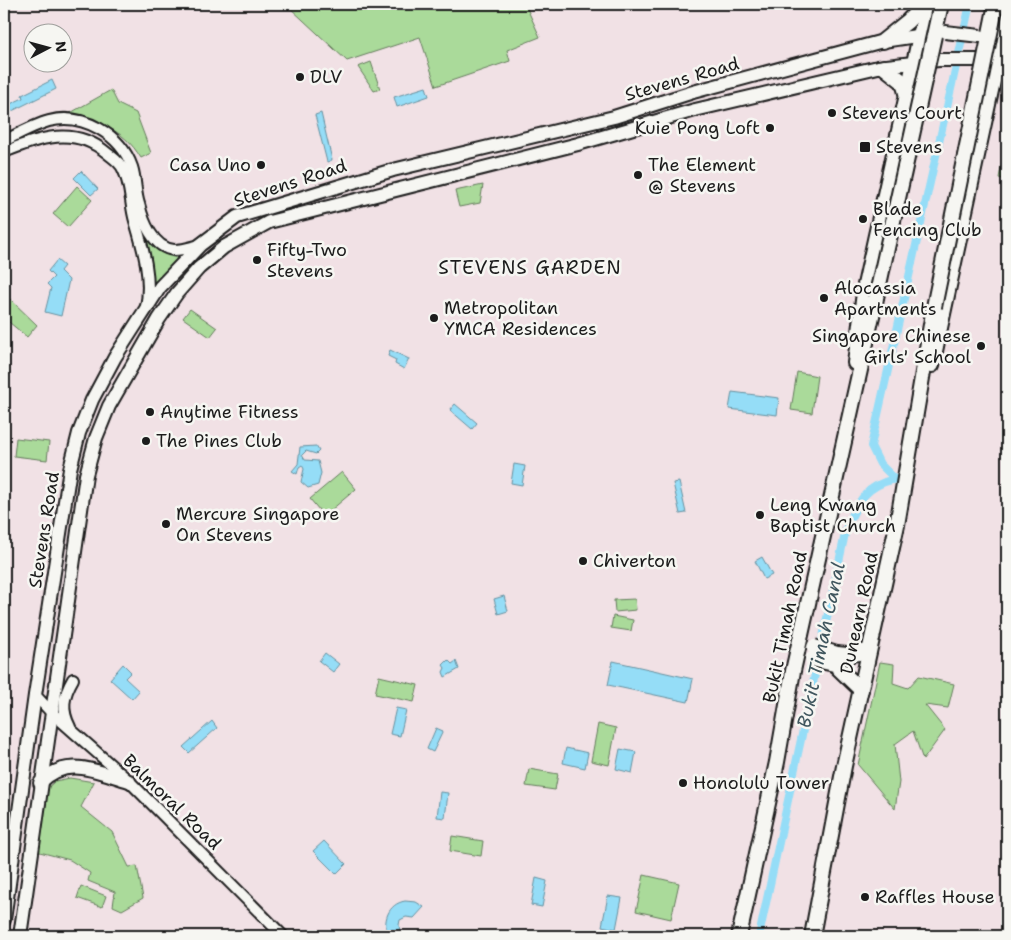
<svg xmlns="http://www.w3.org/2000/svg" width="1011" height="940" font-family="'Shantell Sans',sans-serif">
<rect width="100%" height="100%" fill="#f1e1e5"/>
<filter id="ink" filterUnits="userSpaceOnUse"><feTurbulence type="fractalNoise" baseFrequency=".02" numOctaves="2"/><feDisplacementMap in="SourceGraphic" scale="10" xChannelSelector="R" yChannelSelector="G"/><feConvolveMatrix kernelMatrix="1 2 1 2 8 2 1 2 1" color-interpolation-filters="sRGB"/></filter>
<g filter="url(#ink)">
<!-- green -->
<g fill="#aada9a" stroke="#637b5b">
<polygon points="293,4 525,4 540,37 507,50 510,61 436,86 420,37 347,61 288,6"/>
<polygon points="371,62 380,89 374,91 358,67"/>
<path d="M111,90l7,14 18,9 15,40 -10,5c-19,-31 -42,-36 -76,-42z"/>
<polygon points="1007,139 1007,180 999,178"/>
<polygon points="483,185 480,203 459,207 455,191"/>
<polygon points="77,186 92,200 68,227 53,214"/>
<path d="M144,229c10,15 17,26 36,30l-26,32z"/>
<polygon points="10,299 37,325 27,337 4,318 4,306"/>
<polygon points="190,309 217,328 210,337 183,318"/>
<polygon points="797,372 817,376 812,413 791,410"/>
<polygon points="16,438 49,442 47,460 14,456"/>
<polygon points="342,472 356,489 324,516 310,499"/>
<polygon points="635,599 636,610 615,612 614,600"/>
<polygon points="613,616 633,620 631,631 611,628"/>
<polygon points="880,662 894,664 893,683 908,688 919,676 954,684 948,708 925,705 945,730 923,760 913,731 895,744 899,782 895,809 858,765"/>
<polygon points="379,676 418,685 414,702 375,694"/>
<polygon points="598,724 616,728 609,765 591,761"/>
<polygon points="529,769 558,774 555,790 526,786"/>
<polygon points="70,778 94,782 81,807 112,832 129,867 137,866 143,898 122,910 113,906 115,892 88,881 90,873 70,860 36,851 43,792 55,781"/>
<polygon points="452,836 483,841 481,856 450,851"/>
<polygon points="644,875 679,883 671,919 636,911"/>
<polygon points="81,886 106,896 102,907 77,898"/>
</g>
<!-- water -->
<g fill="#95ddf7" stroke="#65909f">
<polygon points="52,80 56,89 4,115 4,107 23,98 22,95"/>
<polygon points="426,87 429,96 397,107 394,97"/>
<polygon points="321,113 332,160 327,162 315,115"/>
<polygon points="81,171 98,189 91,195 74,178"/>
<polygon points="57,260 64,266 60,271 69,280 61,316 45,312 51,288 47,284 54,277 48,271"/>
<polygon points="390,350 409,359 404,369 395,364 396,360 388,356"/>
<polygon points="732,392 779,398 777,415 729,409"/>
<polygon points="455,404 477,423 472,429 450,410"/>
<polygon points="316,446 319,451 316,454 306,451 302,455 305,460 318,461 321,473 318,485 308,488 301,482 304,469 302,465 299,467 297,474 292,471 298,464 300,447"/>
<polygon points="514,464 525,466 522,485 511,483"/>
<polygon points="679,482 686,513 680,514 673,483"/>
<polygon points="762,557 772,575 764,579 755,561"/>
<polygon points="504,596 508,611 498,614 494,599"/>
<polygon points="325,653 339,664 333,672 319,661"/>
<polygon points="448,660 452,664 456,661 459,669 445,677 443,672 445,668 443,665"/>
<polygon points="613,661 693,679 688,702 608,685"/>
<polygon points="123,664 131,672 125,678 139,691 132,699 110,679"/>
<polygon points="396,708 406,710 400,736 390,734"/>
<polygon points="212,721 217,728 189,753 183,747"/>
<polygon points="436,728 443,731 433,752 427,749"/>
<polygon points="566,748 588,753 585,768 563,763"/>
<polygon points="620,749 636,752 632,773 616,769"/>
<polygon points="440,792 448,793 445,818 437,817"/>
<polygon points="324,841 346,864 336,874 313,851"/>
<polygon points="536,878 547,881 542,907 531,905"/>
<polygon points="608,896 622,898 616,929 602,926"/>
<path d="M405,901l11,1 8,5 -10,11 -8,-1 -6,3 -1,5 1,7 11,1 2,3h-25c-6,-15 0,-32 17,-35z"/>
</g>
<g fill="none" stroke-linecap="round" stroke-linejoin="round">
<!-- canal -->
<g stroke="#95ddf7" stroke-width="8">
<polyline points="895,479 880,464 871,446 970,4"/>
<path d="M759,936l87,-407c12,-27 18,-43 49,-50"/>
</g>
<!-- minor casing -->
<g stroke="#1c1c1c" stroke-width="14">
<g id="minor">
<path d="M4,141c14,-7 30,-16 45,-20 34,-9 72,14 83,46 4,12 3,25 7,37 4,17 14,44 35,46 9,0 18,-3 26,-5"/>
<path d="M4,152c36,-14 70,-27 103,1 6,5 13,9 16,16 8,15 7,35 12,52 8,27 17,57 11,86"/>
<polyline points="35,695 51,712 129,781 283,936"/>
<path d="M70,727c-9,-17 -7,-31 3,-48"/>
</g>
</g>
<!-- major casing -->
<g stroke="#1c1c1c" stroke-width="16">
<g id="major">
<path d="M40,783c27,-28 57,-11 89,-2"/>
<polyline points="4,920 35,695 70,469 79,433 92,400 115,357 160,287 200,245 237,217 393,170 614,117 693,92 883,41 930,34"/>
<polyline points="20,936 86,475 96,438 109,406 159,319 177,293 199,268 224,247 269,222 578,144 695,110 878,67 939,60 1007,60"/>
</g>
</g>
<!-- highway casing -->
<g stroke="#1c1c1c" stroke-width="18">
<g id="highway">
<polyline points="883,41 908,21 924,4"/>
<polyline points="884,67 903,82 906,93"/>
<polyline points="855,363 865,285 927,4"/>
<polyline points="932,365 1007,16"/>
<polyline points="837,654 847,655 869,651"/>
<polyline points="834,664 861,690"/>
<polyline points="739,936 777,762 793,671 876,298"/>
<polyline points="812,936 844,766 897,525 934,307"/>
</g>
</g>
<!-- minor -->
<use href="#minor" stroke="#f6f6f2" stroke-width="10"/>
<!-- major -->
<use href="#major" stroke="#f6f6f2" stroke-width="12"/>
<!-- highway -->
<use href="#highway" stroke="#f6f6f2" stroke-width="14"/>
<!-- major-bridge casing -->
<g stroke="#1c1c1c" stroke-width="16" stroke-linecap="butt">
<polyline id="major-bridge" points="945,32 980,36"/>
</g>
<!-- highway-bridge casing -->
<g stroke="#1c1c1c" stroke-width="18" stroke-linecap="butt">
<g id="highway-bridge">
<polyline points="876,298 941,4"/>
<polyline points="934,307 996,4"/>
<polyline points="814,647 837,654"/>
<polyline points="812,659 834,664"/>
</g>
</g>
<!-- major-bridge -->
<use href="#major-bridge" stroke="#f6f6f2" stroke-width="12"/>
<!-- highway-bridge -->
<use href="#highway-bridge" stroke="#f6f6f2" stroke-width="14"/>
</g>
</g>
<!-- markers -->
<g fill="#1c1c1c" stroke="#f6f6f2" stroke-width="2">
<circle cx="300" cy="77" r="5"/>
<circle cx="832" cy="113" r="5"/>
<circle cx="770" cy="128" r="5"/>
<rect x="859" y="141" width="12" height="12" rx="2.5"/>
<circle cx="261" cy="165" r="5"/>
<circle cx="638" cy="175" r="5"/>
<circle cx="863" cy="219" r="5"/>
<circle cx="257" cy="260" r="5"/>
<circle cx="824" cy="298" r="5"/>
<circle cx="434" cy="318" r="5"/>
<circle cx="981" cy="346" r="5"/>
<circle cx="150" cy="412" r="5"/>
<circle cx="146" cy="441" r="5"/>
<circle cx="760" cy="515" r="5"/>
<circle cx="166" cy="524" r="5"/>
<circle cx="583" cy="561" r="5"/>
<circle cx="683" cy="783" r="5"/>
<circle cx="865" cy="897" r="5"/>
</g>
<g text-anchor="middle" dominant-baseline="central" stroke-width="5" stroke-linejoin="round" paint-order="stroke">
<!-- poi labels -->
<g font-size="18" fill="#1c1c1c" stroke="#f6f6f2" text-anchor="start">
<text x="310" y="77">DLV</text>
<text x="842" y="113">Stevens Court</text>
<text x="760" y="128" text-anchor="end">Kuie Pong Loft</text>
<text x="876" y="147">Stevens</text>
<text x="251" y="165" text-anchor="end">Casa Uno</text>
<text x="648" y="165">The Element<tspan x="648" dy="21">@ Stevens</tspan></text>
<text x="873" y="209">Blade<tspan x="873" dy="21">Fencing Club</tspan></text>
<text x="267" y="250">Fifty-Two<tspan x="267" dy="21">Stevens</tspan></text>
<text x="834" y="288">Alocassia<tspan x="834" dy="21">Apartments</tspan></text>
<text x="444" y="308">Metropolitan<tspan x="444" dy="21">YMCA Residences</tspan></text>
<text x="971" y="336" text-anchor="end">Singapore Chinese<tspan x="971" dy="21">Girls' School</tspan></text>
<text x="160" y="412">Anytime Fitness</text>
<text x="156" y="441">The Pines Club</text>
<text x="770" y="505">Leng Kwang<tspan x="770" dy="21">Baptist Church</tspan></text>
<text x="176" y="514">Mercure Singapore<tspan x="176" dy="21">On Stevens</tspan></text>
<text x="593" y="561">Chiverton</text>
<text x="693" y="783">Honolulu Tower</text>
<text x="875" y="897">Raffles House</text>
</g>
<!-- street labels -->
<g font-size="18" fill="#1c1c1c" stroke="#f6f6f2">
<text transform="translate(682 79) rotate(-16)">Stevens Road</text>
<text transform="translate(290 183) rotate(-18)">Stevens Road</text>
<text transform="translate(44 530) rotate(-81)">Stevens Road</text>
<text transform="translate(859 613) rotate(-78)">Dunearn Road</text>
<text transform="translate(785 627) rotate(-78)">Bukit Timah Road</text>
<text transform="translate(172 802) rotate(44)">Balmoral Road</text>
</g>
<!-- neighbourhood labels -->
<g font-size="19" letter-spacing="1" fill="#1c1c1c" stroke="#f6f6f2">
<text x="530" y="267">STEVENS GARDEN</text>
</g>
<!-- water labels -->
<g font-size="19" font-style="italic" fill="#40565e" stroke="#f6f6f2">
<text transform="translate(821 645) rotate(-78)">Bukit Timah Canal</text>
</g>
</g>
<!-- margin -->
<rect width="1011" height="940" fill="none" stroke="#f6f6f2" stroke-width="20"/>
<rect x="10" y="10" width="991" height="920" fill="none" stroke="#1c1c1c" stroke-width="2" filter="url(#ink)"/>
<!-- north arrow -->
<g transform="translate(48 48) rotate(84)"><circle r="24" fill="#f6f6f2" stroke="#9f9f9c"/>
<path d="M0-4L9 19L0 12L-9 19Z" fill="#1c1c1c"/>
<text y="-8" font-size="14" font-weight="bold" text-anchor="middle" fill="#1c1c1c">N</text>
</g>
</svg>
